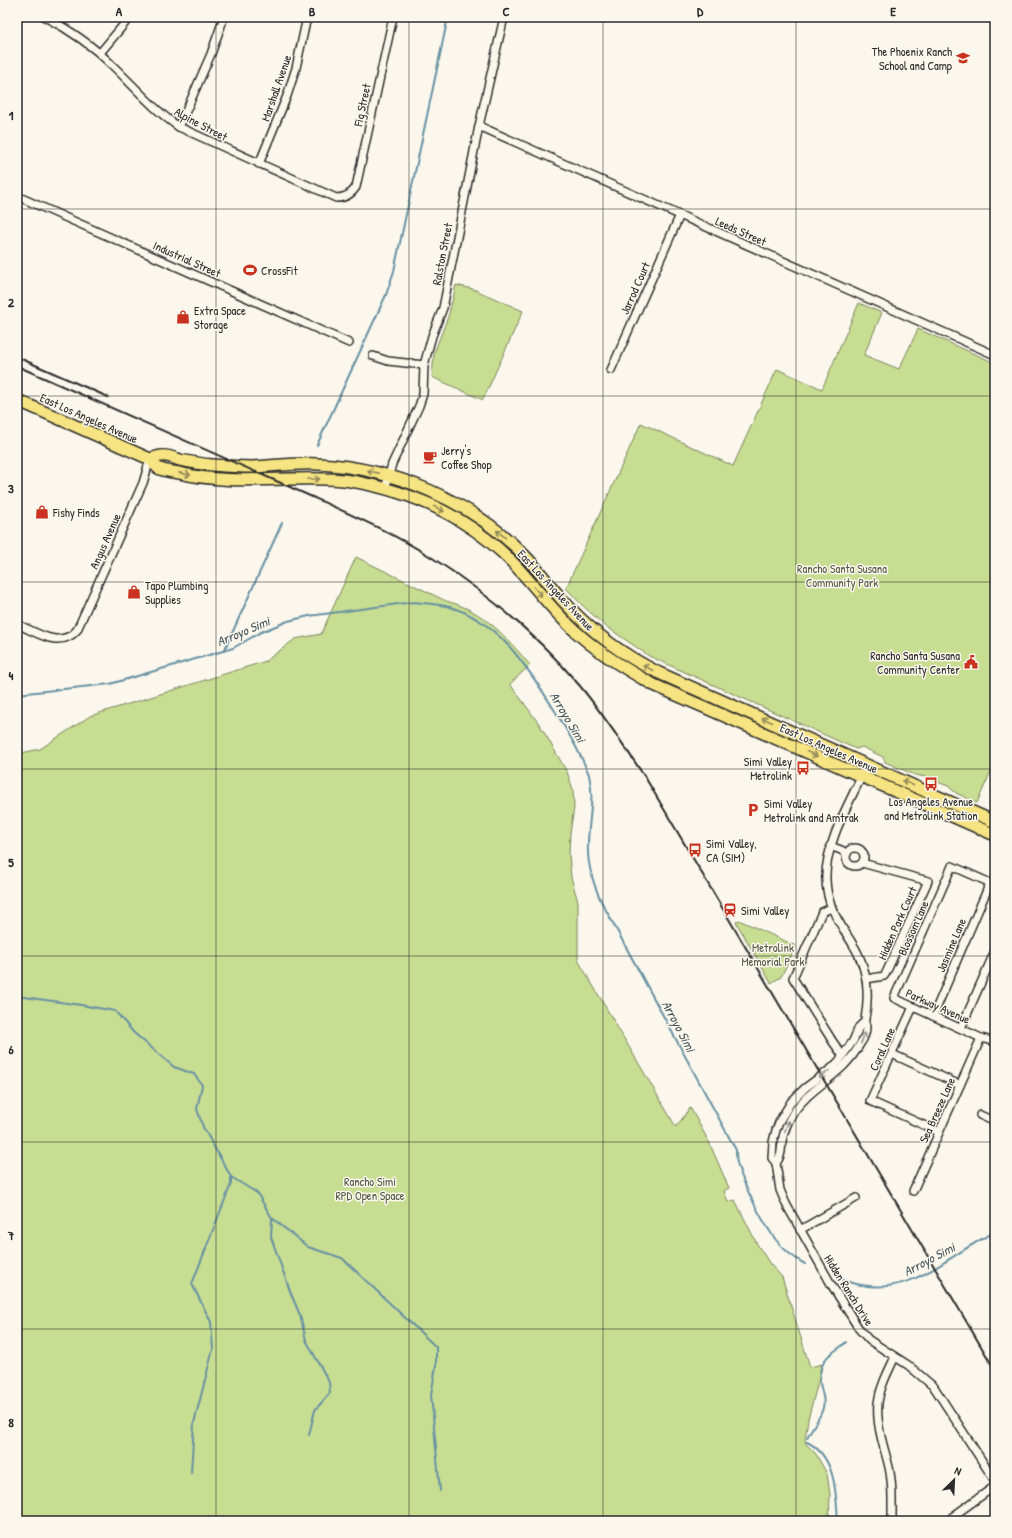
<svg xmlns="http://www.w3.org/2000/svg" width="1012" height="1538" font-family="'Patrick Hand',sans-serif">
<rect width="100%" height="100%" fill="#fbf7ec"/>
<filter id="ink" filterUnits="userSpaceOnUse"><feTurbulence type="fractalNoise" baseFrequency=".025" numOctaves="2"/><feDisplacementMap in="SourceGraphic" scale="8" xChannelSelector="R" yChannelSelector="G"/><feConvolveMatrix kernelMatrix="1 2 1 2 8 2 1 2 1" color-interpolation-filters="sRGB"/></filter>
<g filter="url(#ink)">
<!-- green -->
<g fill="#c7dd92" stroke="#79845e">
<polygon points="456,285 473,289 523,311 483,400 432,377 434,353 449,314"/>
<polygon points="859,303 882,313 864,355 899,369 918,329 995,363 995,762 977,803 956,793 948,786 925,777 915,775 885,762 883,757 862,747 856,749 649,656 604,625 581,604 566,588 641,423 733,466 777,369 822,389"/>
<path d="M356,557l90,44c39,10 59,35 84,64l-20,19 30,41 27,47 6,17 1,19 -4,25 -1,22 2,22 7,25v58l98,167 14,-19 1,1 18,33 20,46 -5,3 4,11 7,-2 22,44 13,20 12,13 28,90 13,-3 -15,55 -3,20 1,5 10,10 11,20 3,20 -1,27h-812v-767l23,-5 50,-33 176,-55 29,-22 26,-5z"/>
<polygon points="739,920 796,946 781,977 771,983 736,922"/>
</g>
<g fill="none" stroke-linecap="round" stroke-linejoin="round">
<!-- stream -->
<g stroke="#6891a3" stroke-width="2">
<polyline points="317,445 386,295 394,271 448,17"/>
<polyline points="224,651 282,523"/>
<path d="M17,694l93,-10 123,-36 28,-16 27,-11 21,-5 104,-14c11,1 22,2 33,4 51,12 83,63 109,105 10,16 20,33 28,50 2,5 5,10 6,14 6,23 -1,47 -1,70 -1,19 5,38 13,56l135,249c0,5 0,11 2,16 6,20 25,57 38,74 8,10 18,18 29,24"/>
<polyline points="17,996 81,1005 115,1011 134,1033 174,1067 194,1074 202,1085 197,1109 203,1127 231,1177 257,1193 272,1218 271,1237 291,1294 300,1315 306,1340 329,1382 330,1393 315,1410 309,1435"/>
<polyline points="272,1218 308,1247 342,1258 436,1347 436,1366 431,1395 440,1491"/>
<path d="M843,1280c64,24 100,-23 152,-48"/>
<path d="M807,1438c4,-10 12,-18 15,-27 7,-17 -11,-29 3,-51 5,-8 15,-11 21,-18"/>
<path d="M807,1442c29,14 29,52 31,79"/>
<polyline points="191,1473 194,1423 213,1349 211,1322 192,1284 231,1184 231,1177"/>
</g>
<!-- street casing -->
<g stroke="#2b2b2b" stroke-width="10">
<g id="street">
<path d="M45,17c25,13 47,28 67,48 22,21 42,45 67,62l157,71c9,0 15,-3 20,-11l37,-170"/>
<polyline points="100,53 130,17"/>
<polyline points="479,126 995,355"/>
<polyline points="179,127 211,54 224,17"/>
<polyline points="259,164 287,96 296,68 307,17"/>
<polyline points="17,196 349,343"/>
<polyline points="373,356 388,361 424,365"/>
<polyline points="611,370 680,215"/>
<polyline points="385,489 392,464 419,406 423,394 424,365 432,336 443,308 479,126 504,17"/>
<path d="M17,624c19,8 43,26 60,6l66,-147 7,-24"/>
<polyline points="830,846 841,850 847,854"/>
<circle cx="855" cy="857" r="9"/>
<polyline points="862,863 928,881 886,973 884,976 866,979"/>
<polyline points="995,885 952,866 894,998 981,1038 995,1042"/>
<polyline points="831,908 822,912 793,978 833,1042 843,1056"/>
<polyline points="913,1007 870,1101 939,1132"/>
<polyline points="933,1016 990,883"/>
<polyline points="864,1022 859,1027 853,1041 839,1061 832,1068 805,1088 791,1102 780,1120 776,1130 773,1142 772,1158 776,1163 780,1190 786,1204 831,1284 859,1329 869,1340 908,1365 934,1387 995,1481"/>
<polyline points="961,1028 995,951"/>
<polyline points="892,1054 960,1085"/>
<polyline points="980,1115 995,1122"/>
<path d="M776,1163c6,-7 5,-14 6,-22 2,-10 6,-20 11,-28 19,-28 51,-38 67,-69 3,-4 6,-11 6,-17 0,-3 -2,-5 -1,-8 5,-27 2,-53 -13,-76 -13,-21 -25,-36 -26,-63 -2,-36 26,-82 41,-115"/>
<polyline points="913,1191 981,1038"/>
<polyline points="800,1230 856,1198"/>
<polyline points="952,1517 995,1486"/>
<path d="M892,1521c0,-19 1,-39 -4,-58 -5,-19 -12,-39 -10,-60 2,-16 10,-31 17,-46"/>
</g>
</g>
<!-- primary casing -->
<g stroke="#2b2b2b" stroke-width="14">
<g id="primary">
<path d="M17,400l133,59c3,2 5,7 8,9 5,3 15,4 21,5 50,12 97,4 147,6 24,0 48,6 71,13 43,13 86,39 117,72 20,21 37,45 59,65 24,23 52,40 81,56l341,150"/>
<path d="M150,459c4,-1 8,-3 12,-3 5,-1 12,2 18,4 10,2 21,4 32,5 13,1 27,2 40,2 22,-1 44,-4 66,-3 76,4 152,36 206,91 16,16 29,36 45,52 26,28 56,49 90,66l336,149"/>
</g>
</g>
<!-- street -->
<use href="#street" stroke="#fbf7ec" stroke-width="7"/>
<!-- primary -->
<use href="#primary" stroke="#f6e381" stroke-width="11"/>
<!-- rail -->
<g stroke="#2b2b2b" stroke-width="2">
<polyline points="17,357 108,397"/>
<path d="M17,366l293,130c42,19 85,38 124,63 54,35 104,77 146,127 24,29 44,60 65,91l350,593"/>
</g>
</g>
<!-- one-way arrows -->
<defs><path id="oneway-shaft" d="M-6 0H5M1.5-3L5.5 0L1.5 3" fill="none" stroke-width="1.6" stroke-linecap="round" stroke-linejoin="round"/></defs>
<g stroke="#908756">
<use href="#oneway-shaft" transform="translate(373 472) rotate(-168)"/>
<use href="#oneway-shaft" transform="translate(185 474) rotate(11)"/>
<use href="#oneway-shaft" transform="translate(314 479)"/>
<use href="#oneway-shaft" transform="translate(439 509) rotate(27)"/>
<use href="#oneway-shaft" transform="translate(501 534) rotate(-141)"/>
<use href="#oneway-shaft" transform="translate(538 592) rotate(51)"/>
<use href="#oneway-shaft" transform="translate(648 668) rotate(-154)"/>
<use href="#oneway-shaft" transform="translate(767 720) rotate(-156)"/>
<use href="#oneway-shaft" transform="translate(812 754) rotate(24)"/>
<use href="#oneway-shaft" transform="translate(908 783) rotate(-156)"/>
</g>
<g stroke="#93918c">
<use href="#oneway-shaft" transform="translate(863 1038) rotate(-69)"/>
<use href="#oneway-shaft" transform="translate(824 1074) rotate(145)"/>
<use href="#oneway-shaft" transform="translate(787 1126) rotate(-68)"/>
</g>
</g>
<!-- grid -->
<path fill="none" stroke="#2b2b2b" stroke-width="1" stroke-opacity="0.55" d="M216,17v1504M409,17v1504M603,17v1504M796,17v1504M17,209h978M17,396h978M17,582h978M17,769h978M17,956h978M17,1142h978M17,1329h978"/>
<!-- icons -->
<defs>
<g id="school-bare" transform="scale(1.08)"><path d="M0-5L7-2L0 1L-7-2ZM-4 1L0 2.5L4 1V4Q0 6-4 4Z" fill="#c8321e" stroke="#fbf7ec" stroke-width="2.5" paint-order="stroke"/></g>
<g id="stadium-bare" transform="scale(1.08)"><path d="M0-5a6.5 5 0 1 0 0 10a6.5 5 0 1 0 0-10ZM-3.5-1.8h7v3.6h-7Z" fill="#c8321e" stroke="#fbf7ec" stroke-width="2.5" paint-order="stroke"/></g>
<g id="shop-bare" transform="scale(1.08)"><path d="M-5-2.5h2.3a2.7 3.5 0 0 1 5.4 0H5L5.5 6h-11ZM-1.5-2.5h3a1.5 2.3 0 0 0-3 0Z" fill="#c8321e" stroke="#fbf7ec" stroke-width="2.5" paint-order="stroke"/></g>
<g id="cafe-bare" transform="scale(1.08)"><path d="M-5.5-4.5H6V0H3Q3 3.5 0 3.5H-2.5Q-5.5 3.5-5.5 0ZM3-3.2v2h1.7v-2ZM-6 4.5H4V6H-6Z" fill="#c8321e" stroke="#fbf7ec" stroke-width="2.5" paint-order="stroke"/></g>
<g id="civic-bare" transform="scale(1.08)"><path d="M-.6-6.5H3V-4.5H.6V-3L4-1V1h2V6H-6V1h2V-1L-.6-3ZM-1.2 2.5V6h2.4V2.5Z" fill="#c8321e" stroke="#fbf7ec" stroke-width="2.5" paint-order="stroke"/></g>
<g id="bus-bare" transform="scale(1.08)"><path d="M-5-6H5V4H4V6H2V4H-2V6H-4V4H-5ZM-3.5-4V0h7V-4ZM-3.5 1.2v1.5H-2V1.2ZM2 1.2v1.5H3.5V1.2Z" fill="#c8321e" stroke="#fbf7ec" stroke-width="2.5" paint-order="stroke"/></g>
<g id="parking-bare" transform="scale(1.08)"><path d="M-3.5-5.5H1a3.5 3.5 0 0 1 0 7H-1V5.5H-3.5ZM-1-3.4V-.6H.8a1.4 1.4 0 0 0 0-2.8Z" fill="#c8321e" stroke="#fbf7ec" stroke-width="2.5" paint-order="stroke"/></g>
<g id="station-bare" transform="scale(1.08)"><path d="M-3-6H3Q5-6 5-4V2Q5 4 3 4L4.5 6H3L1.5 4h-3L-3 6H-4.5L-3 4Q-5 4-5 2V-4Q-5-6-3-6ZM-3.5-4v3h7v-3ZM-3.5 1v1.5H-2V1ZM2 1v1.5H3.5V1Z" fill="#c8321e" stroke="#fbf7ec" stroke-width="2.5" paint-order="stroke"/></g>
</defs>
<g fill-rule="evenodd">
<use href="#school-bare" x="963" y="58"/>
<use href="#stadium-bare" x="250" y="270"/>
<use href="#shop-bare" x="183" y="317"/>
<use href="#cafe-bare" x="430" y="457"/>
<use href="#shop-bare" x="42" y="512"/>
<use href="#shop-bare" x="134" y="592"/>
<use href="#civic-bare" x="971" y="662"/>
<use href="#bus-bare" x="803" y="768"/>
<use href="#bus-bare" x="931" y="784"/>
<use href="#parking-bare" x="753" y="810"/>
<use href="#bus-bare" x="695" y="850"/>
<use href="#station-bare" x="730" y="910"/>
</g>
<g text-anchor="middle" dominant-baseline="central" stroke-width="3" stroke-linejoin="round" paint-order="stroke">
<!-- poi labels -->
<g font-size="12" fill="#2b2b2b" stroke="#fbf7ec" text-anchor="start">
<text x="952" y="51" text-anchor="end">The Phoenix Ranch<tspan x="952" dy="14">School and Camp</tspan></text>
<text x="261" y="270">CrossFit</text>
<text x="194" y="310">Extra Space<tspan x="194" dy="14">Storage</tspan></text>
<text x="441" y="450">Jerry's<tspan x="441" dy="14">Coffee Shop</tspan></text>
<text x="53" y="512">Fishy Finds</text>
<text x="145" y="585">Tapo Plumbing<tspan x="145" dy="14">Supplies</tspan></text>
<text x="960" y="655" text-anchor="end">Rancho Santa Susana<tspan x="960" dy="14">Community Center</tspan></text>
<text x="792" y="761" text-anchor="end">Simi Valley<tspan x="792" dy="14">Metrolink</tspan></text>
<text x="931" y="801" text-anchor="middle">Los Angeles Avenue<tspan x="931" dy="14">and Metrolink Station</tspan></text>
<text x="764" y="803">Simi Valley<tspan x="764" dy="14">Metrolink and Amtrak</tspan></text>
<text x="706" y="843">Simi Valley,<tspan x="706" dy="14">CA (SIM)</tspan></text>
<text x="741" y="910">Simi Valley</text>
</g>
<!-- street labels -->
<g font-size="12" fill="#2b2b2b" stroke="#fbf7ec">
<text transform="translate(276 88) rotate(-71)">Marshall Avenue</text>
<text transform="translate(362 105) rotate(-78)">Fig Street</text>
<text transform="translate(201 124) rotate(28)">Alpine Street</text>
<text transform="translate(741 231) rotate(24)">Leeds Street</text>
<text transform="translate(442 254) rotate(-79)">Ralston Street</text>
<text transform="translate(187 259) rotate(24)">Industrial Street</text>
<text transform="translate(635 288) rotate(-66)">Jarrod Court</text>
<text transform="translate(89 418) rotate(24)">East Los Angeles Avenue</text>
<text transform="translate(105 541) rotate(-66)">Angus Avenue</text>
<text transform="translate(556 590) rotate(47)">East Los Angeles Avenue</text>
<text transform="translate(829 748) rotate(24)">East Los Angeles Avenue</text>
<text transform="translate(897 923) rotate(-66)">Hidden Park Court</text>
<text transform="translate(913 928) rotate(-66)">Blossom Lane</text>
<text transform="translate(951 945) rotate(-67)">Jasmine Lane</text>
<text transform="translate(938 1006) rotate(24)">Parkway Avenue</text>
<text transform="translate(882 1049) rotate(-66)">Coral Lane</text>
<text transform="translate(937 1110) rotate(-66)">Sea Breeze Lane</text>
<text transform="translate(849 1290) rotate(58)">Hidden Ranch Drive</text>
</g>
<!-- park labels -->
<g font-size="12" fill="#525845" stroke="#fbf7ec">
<text x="842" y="568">Rancho Santa Susana<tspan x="842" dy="14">Community Park</tspan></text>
<text x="773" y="947">Metrolink<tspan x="773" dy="14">Memorial Park</tspan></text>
<text x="370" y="1181">Rancho Simi<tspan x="370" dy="14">RPD Open Space</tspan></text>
</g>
<!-- water labels -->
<g font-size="13" font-style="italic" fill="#44565d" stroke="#fbf7ec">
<text transform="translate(243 631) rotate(-23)">Arroyo Simi</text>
<text transform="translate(568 717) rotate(59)">Arroyo Simi</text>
<text transform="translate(679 1026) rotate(62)">Arroyo Simi</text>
<text transform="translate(929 1259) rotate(-28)">Arroyo Simi</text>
</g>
</g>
<!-- margin -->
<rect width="1012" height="1538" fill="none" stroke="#fbf7ec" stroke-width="44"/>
<!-- north arrow -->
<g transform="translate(954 1480) rotate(24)" stroke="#fbf7ec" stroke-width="3" paint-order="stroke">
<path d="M0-3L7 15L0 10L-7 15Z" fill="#2b2b2b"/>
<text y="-6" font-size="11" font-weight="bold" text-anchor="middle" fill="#2b2b2b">N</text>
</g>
<rect x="22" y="22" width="968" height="1494" fill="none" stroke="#2b2b2b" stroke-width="1.5"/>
<g font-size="13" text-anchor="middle" font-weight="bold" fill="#2b2b2b">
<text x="119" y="16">A</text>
<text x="312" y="16">B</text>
<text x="506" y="16">C</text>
<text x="700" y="16">D</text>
<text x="893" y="16">E</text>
<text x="11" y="120">1</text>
<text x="11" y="307">2</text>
<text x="11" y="493">3</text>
<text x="11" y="680">4</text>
<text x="11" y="867">5</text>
<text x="11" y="1054">6</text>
<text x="11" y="1240">7</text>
<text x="11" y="1427">8</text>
</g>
</svg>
